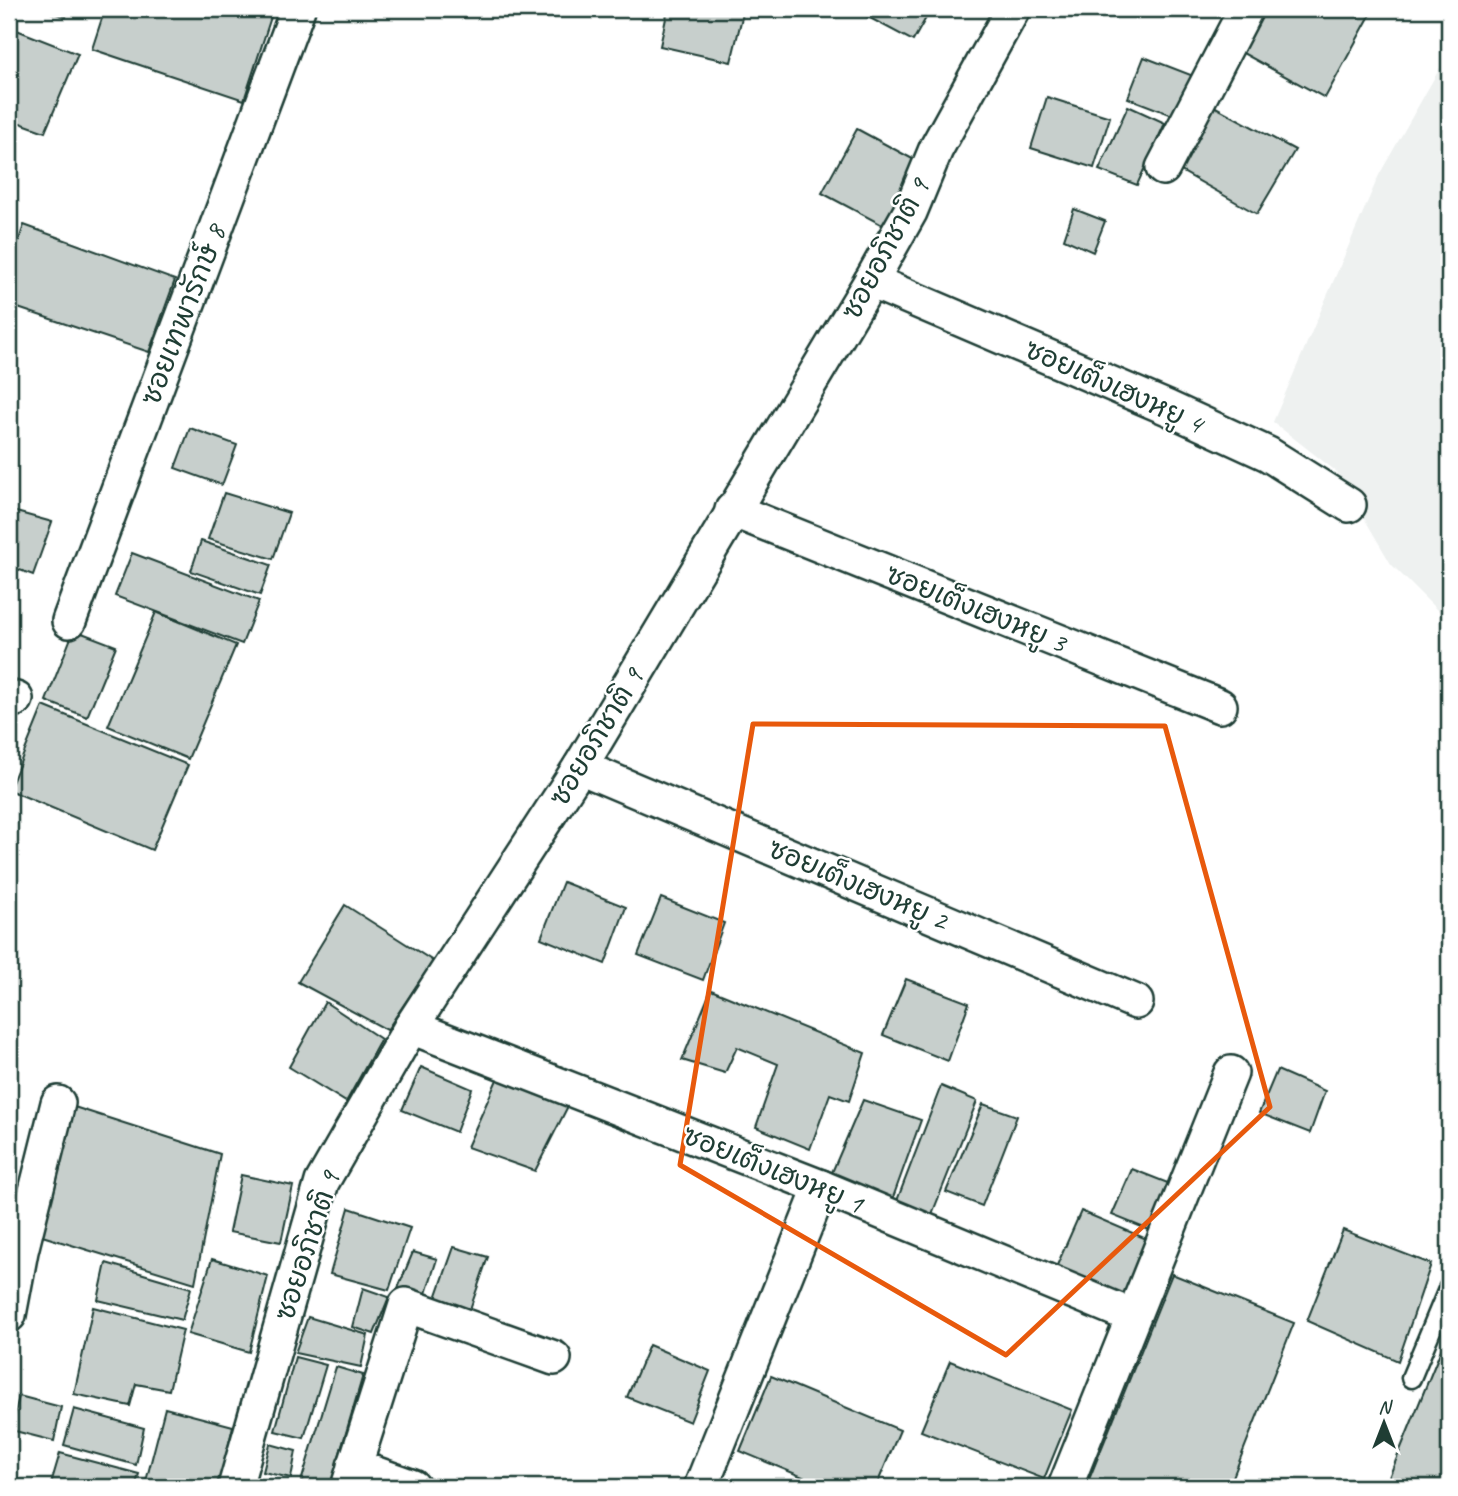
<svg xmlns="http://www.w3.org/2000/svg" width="1458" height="1496" font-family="Caveat,'Playpen Sans Thai',sans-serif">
<rect width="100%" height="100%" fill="#fff"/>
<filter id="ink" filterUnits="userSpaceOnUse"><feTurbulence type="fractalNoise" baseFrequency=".0143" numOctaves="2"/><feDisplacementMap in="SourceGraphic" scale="14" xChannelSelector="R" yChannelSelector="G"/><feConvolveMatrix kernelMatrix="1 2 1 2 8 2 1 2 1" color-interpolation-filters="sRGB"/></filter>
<g filter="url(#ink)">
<!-- built -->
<polygon fill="#eef1f0" points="1449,52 1449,622 1391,564 1337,472 1273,422 1379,175"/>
<!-- building -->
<g fill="#c7cfcc" stroke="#1f3d34" stroke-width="2">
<polygon points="40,9 68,9 66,17"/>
<polygon points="105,9 245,9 271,17 244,100 92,49"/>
<polygon points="668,9 744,9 731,62 660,46"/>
<polygon points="853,9 931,9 913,41"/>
<polygon points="1264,9 1370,9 1373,10 1325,98 1241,52"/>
<polygon points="9,27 78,54 45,132 9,119"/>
<polygon points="1144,57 1196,77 1180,118 1128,98"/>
<polygon points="1047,97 1110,117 1094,168 1031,148"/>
<polygon points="1210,104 1295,150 1257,214 1176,168"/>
<polygon points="1128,106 1165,123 1137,185 1099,170"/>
<polygon points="857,129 920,163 886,227 822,193"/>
<polygon points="1074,209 1105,221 1093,252 1064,239"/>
<polygon points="9,217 16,219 9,242"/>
<polygon points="24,225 175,280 149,352 9,305 9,269"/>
<polygon points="190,428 237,445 222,485 175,468"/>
<polygon points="224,493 289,513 273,559 208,539"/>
<polygon points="9,510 52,522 33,575 9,566"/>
<polygon points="201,541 271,565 260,595 191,571"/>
<polygon points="132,553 259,601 242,644 115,596"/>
<polygon points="156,612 236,645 188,759 108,726"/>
<polygon points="74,630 116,646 87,717 46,701"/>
<polygon points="43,706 188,765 152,850 9,790"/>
<polygon points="563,882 626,907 605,964 541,938"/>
<polygon points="661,898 724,923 703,980 638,955"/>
<polygon points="345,905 433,961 387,1030 298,982"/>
<polygon points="906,979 969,1003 948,1061 883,1035"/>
<polygon points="711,990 865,1053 849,1101 830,1094 810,1149 756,1127 778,1064 737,1047 725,1073 682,1060"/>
<polygon points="325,1002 381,1039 346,1102 289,1067"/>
<polygon points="421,1067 472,1089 456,1132 402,1110"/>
<polygon points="1277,1070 1325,1091 1310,1133 1259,1113"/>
<polygon points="499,1075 569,1104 535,1171 467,1147"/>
<polygon points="941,1086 977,1101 930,1219 895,1206"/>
<polygon points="863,1100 921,1120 891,1203 830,1177"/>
<polygon points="983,1104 1017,1116 982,1206 946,1192"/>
<polygon points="71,1106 220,1154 195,1283 39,1235"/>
<polygon points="1132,1169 1173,1185 1154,1232 1112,1215"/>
<polygon points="241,1175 293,1186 281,1242 229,1232"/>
<polygon points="349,1208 410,1228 389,1290 330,1274"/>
<polygon points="1081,1211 1149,1240 1126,1302 1054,1272"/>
<polygon points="1343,1230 1431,1264 1398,1361 1307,1321"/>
<polygon points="454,1247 488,1257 469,1312 436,1298"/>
<polygon points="413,1252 437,1259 423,1303 396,1293"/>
<polygon points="212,1259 268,1276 249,1352 188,1334"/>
<polygon points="106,1263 191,1288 182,1320 98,1300"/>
<polygon points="1172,1274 1294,1323 1229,1487 1086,1487"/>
<polygon points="363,1288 389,1297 374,1334 353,1327"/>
<polygon points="93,1307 183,1330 169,1390 136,1384 130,1406 74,1394"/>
<polygon points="308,1317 368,1335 361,1367 295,1353"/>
<polygon points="1449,1330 1449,1487 1385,1487"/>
<polygon points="649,1345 710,1371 690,1422 627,1397"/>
<polygon points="295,1357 326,1365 304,1438 275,1431"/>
<polygon points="950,1361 1072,1410 1044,1479 921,1431"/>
<polygon points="336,1367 363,1375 330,1487 315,1487 301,1482"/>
<polygon points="771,1376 900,1430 876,1487 827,1487 740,1451"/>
<polygon points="19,1396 61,1407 54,1441 11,1430"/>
<polygon points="165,1408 233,1426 219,1487 151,1487 145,1485"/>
<polygon points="74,1409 144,1428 136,1465 64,1445"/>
<polygon points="270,1444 296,1451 291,1478 263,1472"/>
<polygon points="60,1453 139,1474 135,1487 50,1487"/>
</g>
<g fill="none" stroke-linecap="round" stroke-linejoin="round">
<!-- lane casing -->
<g stroke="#1f3d34" stroke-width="23">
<polyline id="lane" points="1411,1378 1449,1287"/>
</g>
<!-- street casing -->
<g stroke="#1f3d34" stroke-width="38">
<g id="street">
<polyline points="1163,168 1246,9"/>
<polyline points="871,281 1168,408 1268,454 1349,505"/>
<polyline points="732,510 1220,706"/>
<polyline points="69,621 298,9"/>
<polyline points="9,697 16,699"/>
<polyline points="580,767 1136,1002"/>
<polyline points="411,1027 821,1187 1132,1316"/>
<polyline points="9,1315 21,1251 58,1103"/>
<polyline points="354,1466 413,1487"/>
<polyline points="235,1487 322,1182 411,1027 580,767 871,281 910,212 936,149 1013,9"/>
<polyline points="348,1487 406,1305 554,1358"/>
<polyline points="701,1487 821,1187"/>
<polyline points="1065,1487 1231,1073"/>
</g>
</g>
<!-- lane -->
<use href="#lane" stroke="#fff" stroke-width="18"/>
<!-- street -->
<use href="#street" stroke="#fff" stroke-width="33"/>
</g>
</g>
<!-- marked area -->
<path fill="none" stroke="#e8590c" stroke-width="5" stroke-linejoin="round" d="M753,724l412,2 105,381 -264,248 -326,-190z"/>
<g text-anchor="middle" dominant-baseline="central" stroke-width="5" stroke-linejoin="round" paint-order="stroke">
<!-- street labels -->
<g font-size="28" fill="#1f3d34" stroke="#fff">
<text transform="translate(885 249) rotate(-62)">ซอยอภิชาติ 9</text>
<text transform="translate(183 315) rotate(-69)">ซอยเทพารักษ์ 8</text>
<text transform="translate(1114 386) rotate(24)">ซอยเต็งเฮงหยู 4</text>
<text transform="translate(976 608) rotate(22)">ซอยเต็งเฮงหยู 3</text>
<text transform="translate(596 737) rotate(-59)">ซอยอภิชาติ 9</text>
<text transform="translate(858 884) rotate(23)">ซอยเต็งเฮงหยู 2</text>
<text transform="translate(773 1169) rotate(22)">ซอยเต็งเฮงหยู 1</text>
<text transform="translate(307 1246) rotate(-72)">ซอยอภิชาติ 9</text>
</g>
</g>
<!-- margin -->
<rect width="1458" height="1496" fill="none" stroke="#fff" stroke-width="35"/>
<rect x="18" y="18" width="1423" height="1461" fill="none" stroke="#1f3d34" stroke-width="2.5" filter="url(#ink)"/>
<!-- north arrow -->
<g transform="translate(1384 1423)" stroke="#ffffff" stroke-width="5" paint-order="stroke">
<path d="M0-5L12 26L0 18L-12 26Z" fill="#1f3d34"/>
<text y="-10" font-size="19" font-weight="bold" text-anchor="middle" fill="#1f3d34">N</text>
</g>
</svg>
